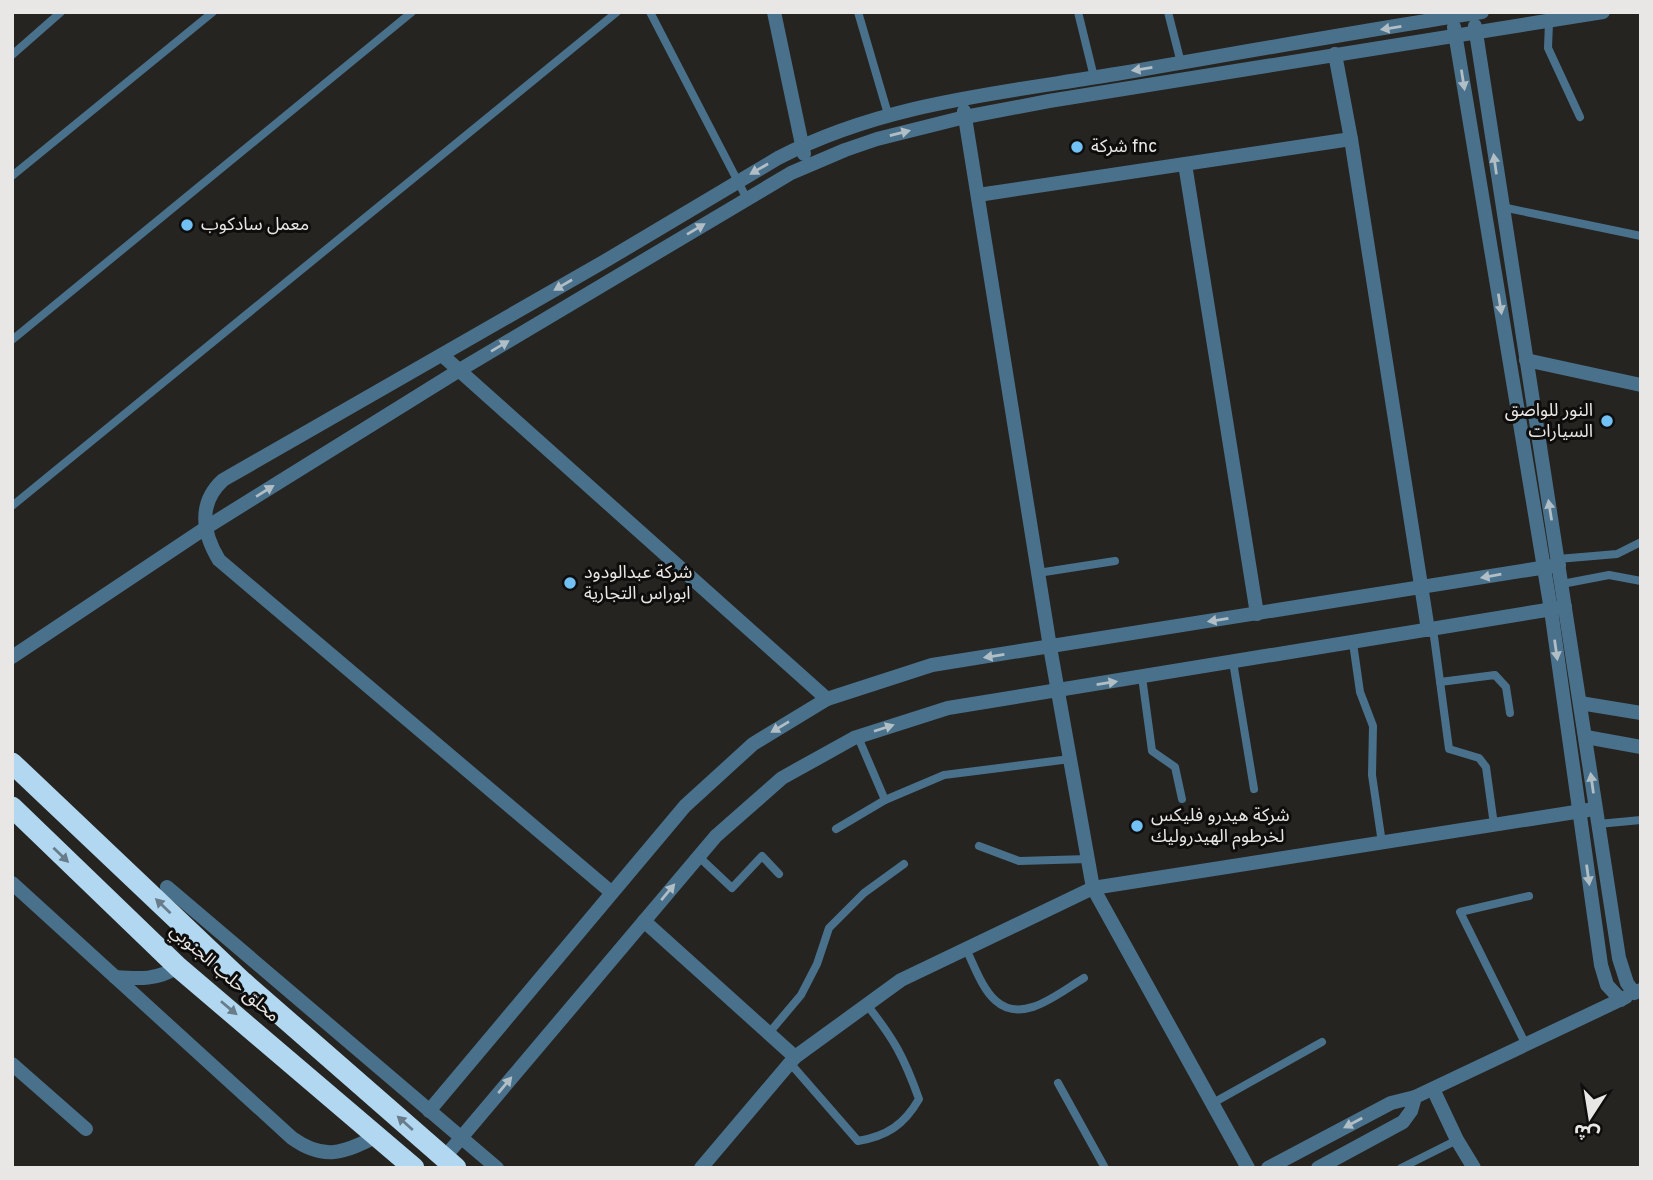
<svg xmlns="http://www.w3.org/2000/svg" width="1653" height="1180" font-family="Overpass,'Noto Sans Arabic',sans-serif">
<rect width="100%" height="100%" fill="#252421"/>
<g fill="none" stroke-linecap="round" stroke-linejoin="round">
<!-- lane -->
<g stroke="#4a718b" stroke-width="8">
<polyline points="650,12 747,199"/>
<polyline points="858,12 888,114"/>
<polyline points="1078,12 1094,77"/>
<polyline points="1168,12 1181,63"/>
<polyline points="1549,22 1548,48 1580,117"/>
<polyline points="12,55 61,12"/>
<polyline points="12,176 213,12"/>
<polyline points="1502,207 1641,236"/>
<polyline points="12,340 412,12"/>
<polyline points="12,506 617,12"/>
<polyline points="1558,559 1617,554 1641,542"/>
<polyline points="1038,573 1115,561"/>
<polyline points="1562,584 1609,575 1641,581"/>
<polyline points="1433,629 1449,749 1479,758 1486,767 1494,825"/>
<polyline points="1353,643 1360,692 1373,726 1372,775 1382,843"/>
<polyline points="1233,662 1254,789"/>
<polyline points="1142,677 1152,751 1175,767 1182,799"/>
<polyline points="1440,682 1495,675 1506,687 1510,713"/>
<polyline points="858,737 885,800"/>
<polyline points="1598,824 1641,820"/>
<polyline points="836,829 885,800 944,775 1070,759"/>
<polyline points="979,846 1019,861 1088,859"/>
<polyline points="698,856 732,888 762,856 779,874"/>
<path d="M966,949c8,16 16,40 30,52 27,24 64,-9 88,-23"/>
<polyline points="769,1033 801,995 817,964 829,928 864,893 904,864"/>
<polyline points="1526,1045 1460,912 1529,896"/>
<path d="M790,1063l68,78c29,-5 46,-16 61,-42 -15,-42 -25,-60 -52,-94"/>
<polyline points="1058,1083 1105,1168"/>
<polyline points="1213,1103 1322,1042"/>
<polyline points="1401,1168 1457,1140"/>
</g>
<!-- street -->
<g stroke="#4a718b" stroke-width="14">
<polyline points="774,12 804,154"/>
<polyline points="1475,26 1619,958 1627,983 1634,993 1641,990"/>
<polyline points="1454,27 1551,610 1601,965 1607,985 1621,1000"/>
<polyline points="1335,54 1351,139 1428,630"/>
<polyline points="964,111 1050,647 1093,888 1248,1168"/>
<polyline points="1185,164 1257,614"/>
<polyline points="978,195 1351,139"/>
<polyline points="442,355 827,699"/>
<polyline points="1526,360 1641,385"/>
<polyline points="12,657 207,527 458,371 791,173 845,150 877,139 965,117 1049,101 1603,12"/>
<polyline points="1580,703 1641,713"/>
<polyline points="1586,737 1641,747"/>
<path d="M12,883l280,255c32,23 52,15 85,-2"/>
<polyline points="167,887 497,1168"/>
<path d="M611,892l-392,-332c-17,-28 -21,-57 4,-80l382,-219 173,-103c105,-55 223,-65 338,-84 122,-21 244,-43 366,-62"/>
<polyline points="644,921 795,1057"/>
<path d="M115,977c25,2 42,3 63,-10"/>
<polyline points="12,1064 86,1129"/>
<polyline points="1433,1089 1457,1140 1474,1168"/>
<polyline points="429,1111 685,806 753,744 827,699 932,665 1559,565"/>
<polyline points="444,1158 716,836 782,778 854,738 948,708 1565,607"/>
<polyline points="701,1168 795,1057 901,980 1093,888 1588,810"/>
<polyline points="1268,1168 1391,1103 1415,1097 1626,997"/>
<polyline points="1318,1168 1403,1122 1411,1111 1415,1097"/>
</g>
<!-- highway -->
<g stroke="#b1d7f1" stroke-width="21">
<polyline points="12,763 243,982 456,1168"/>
<polyline points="12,807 178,967 414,1168"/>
</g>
</g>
<!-- one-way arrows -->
<defs><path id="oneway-solid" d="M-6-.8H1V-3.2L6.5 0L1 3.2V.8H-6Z" transform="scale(1.75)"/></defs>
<g fill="#b1bec6">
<use href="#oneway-solid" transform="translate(1391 28) rotate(171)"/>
<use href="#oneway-solid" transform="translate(1142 69) rotate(171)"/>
<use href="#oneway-solid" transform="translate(1463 80) rotate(81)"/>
<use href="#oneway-solid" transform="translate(900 133) rotate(-14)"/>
<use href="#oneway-solid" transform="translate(1495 164) rotate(-98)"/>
<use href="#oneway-solid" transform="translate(759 169) rotate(150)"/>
<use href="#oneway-solid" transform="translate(696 229) rotate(-31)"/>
<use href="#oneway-solid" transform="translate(563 285) rotate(150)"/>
<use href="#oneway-solid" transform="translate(1500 304) rotate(81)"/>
<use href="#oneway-solid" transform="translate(500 346) rotate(-31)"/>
<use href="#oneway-solid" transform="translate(265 491) rotate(-32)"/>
<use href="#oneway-solid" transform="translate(1550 510) rotate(-99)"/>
<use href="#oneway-solid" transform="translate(1491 576) rotate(170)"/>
<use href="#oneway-solid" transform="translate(1218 620) rotate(171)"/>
<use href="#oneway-solid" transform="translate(1556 650) rotate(82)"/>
<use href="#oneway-solid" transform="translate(994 656) rotate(171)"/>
<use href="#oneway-solid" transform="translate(1107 683) rotate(-9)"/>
<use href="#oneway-solid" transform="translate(780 727) rotate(149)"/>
<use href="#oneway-solid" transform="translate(884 728) rotate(-18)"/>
<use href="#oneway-solid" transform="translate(1592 783) rotate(-98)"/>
<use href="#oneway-solid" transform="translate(1588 875) rotate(82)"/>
<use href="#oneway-solid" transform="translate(668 892) rotate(-50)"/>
<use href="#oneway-solid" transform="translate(505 1085) rotate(-50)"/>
<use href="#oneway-solid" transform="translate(1353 1123) rotate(152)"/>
</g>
<g fill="#687c8a">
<use href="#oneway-solid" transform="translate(61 855) rotate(44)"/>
<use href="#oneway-solid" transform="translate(163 906) rotate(-136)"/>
<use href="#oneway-solid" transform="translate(229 1008) rotate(40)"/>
<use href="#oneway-solid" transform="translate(405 1123) rotate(-138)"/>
</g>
<!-- markers -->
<g fill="#71c1f5" stroke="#0e0d0c" stroke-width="2.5">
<circle cx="1077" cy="147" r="7"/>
<circle cx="187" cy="225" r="7"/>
<circle cx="1607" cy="421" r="7"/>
<circle cx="570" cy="583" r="7"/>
<circle cx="1137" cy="826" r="7"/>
</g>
<g text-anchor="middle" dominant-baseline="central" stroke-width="6" stroke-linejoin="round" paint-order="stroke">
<!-- poi labels -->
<g font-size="18" fill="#e8e7e5" stroke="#0e0d0c" text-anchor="start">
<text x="1091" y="147">شركة fnc</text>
<text x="201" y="225">معمل سادكوب</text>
<text x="1593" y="411" text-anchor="end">النور للواصق<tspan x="1593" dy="21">السيارات</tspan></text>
<text x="584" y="573">شركة عبدالودود<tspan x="584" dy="21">ابوراس التجارية</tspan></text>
<text x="1151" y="816">شركة هيدرو فليكس<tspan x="1151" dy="21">لخرطوم الهيدروليك</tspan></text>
</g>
<!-- street labels -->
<g font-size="18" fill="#e8e7e5" stroke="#0e0d0c">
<text transform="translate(224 974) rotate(41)">محلق حلب الجنوبي</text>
</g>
</g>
<!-- border -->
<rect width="1653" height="1180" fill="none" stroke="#e8e7e5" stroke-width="28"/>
<!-- north arrow -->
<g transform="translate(1590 1117) rotate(192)" stroke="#0e0d0c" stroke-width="5" paint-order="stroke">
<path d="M0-5L12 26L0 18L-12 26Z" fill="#e8e7e5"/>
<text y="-10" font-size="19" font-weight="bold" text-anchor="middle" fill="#e8e7e5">ش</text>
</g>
</svg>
